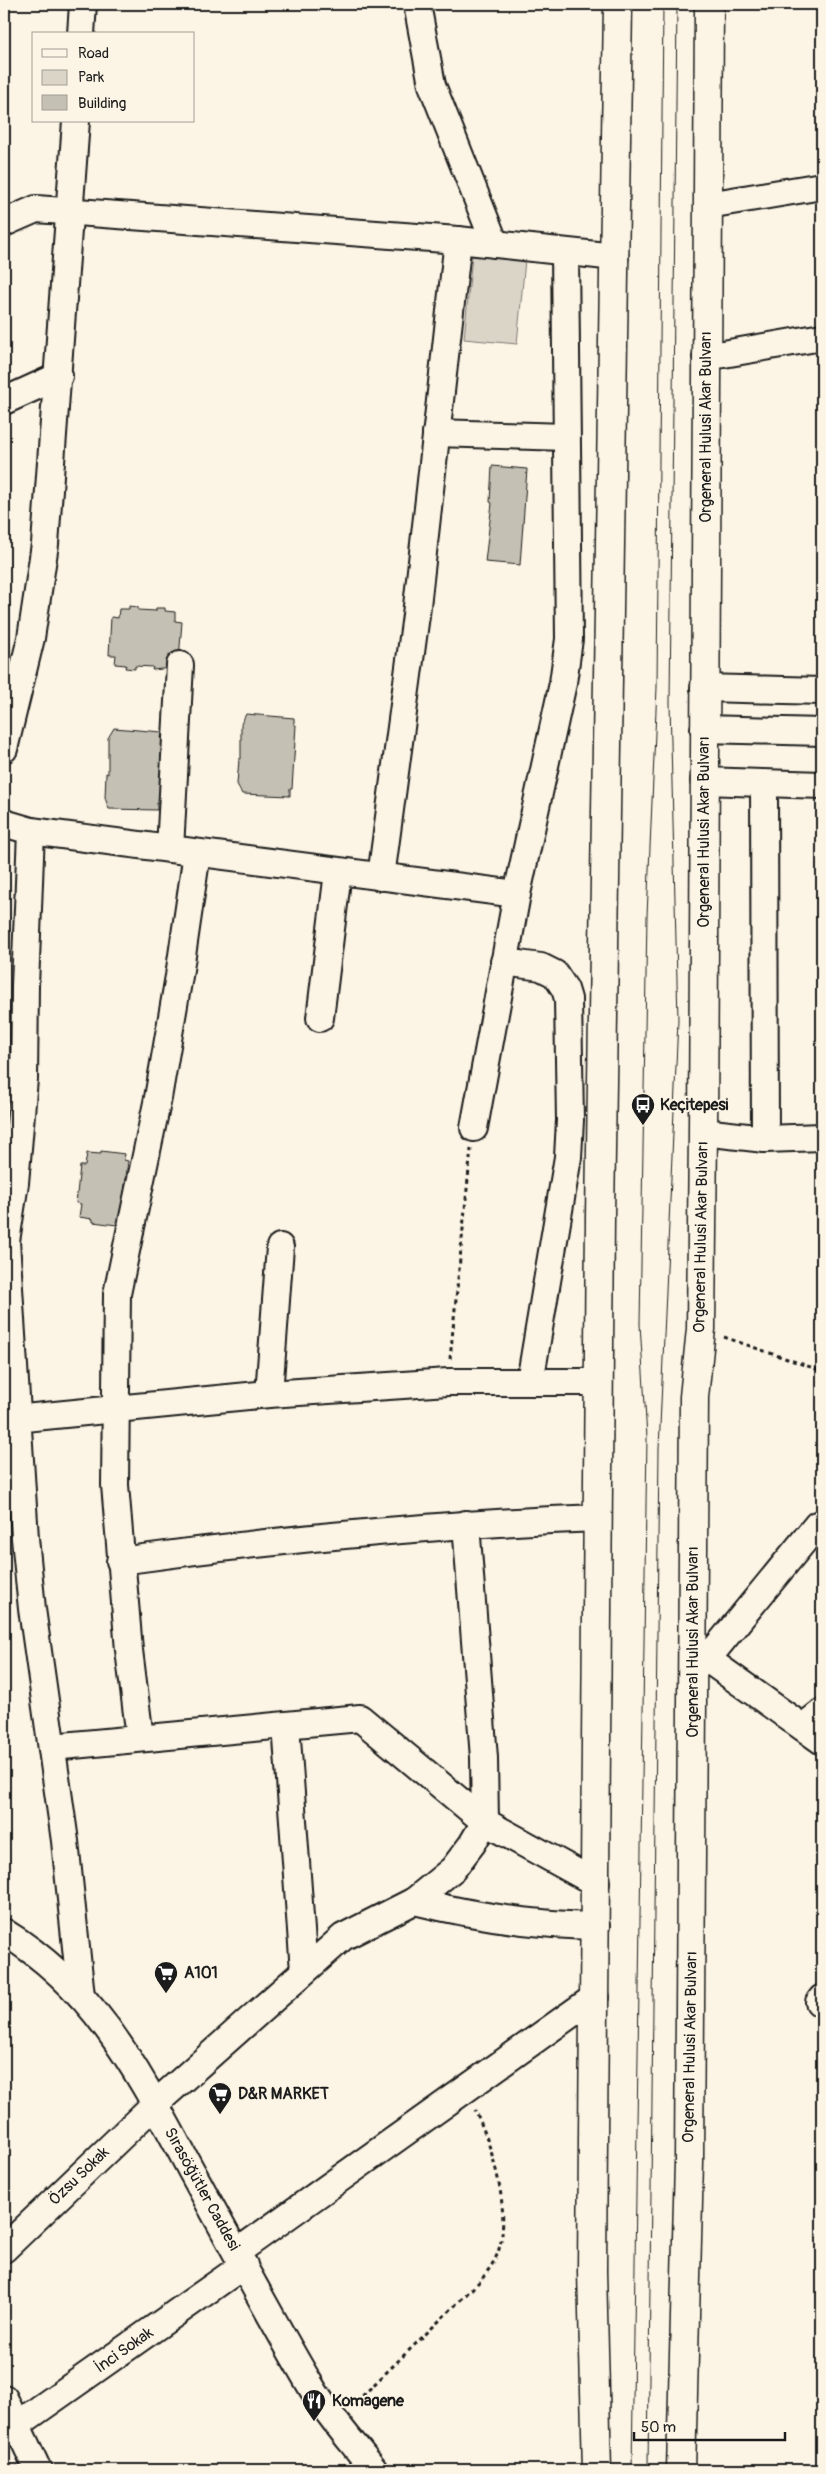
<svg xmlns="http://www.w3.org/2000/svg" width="826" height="2474" font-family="Pangolin,sans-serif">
<rect width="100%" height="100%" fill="#fcf5e5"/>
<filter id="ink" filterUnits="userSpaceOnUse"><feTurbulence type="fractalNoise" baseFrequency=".02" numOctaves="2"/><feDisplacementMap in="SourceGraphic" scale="10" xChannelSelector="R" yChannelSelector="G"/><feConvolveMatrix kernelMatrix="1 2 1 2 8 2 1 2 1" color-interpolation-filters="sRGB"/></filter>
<g filter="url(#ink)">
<!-- green -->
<polygon fill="#dbd5c8" stroke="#7c7872" points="472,255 525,260 517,344 464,339"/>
<!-- building -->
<g fill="#c4c0b3" stroke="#1c1c1c">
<polygon points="492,466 527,469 520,565 485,562 492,503 490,502"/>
<polygon points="129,606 138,607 138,610 156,611 156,608 165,608 165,611 175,612 175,621 182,622 179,659 172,668 152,670 153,667 135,666 135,669 125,668 126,665 115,664 116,655 109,655 111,617 118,618 119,609 129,609"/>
<polygon points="246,714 294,718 294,725 296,725 292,789 290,789 290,796 242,794 237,784 239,759 241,759 241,724"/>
<polygon points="114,728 162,732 161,739 164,739 160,803 157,803 157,810 109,809 105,798 106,773 108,774 108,738"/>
<polygon points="101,1151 125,1154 124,1160 128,1161 121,1219 117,1218 117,1225 93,1222 93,1219 79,1217 81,1204 76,1203 80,1166 85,1166 87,1153 101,1154"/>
</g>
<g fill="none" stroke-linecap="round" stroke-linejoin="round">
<!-- minor casing -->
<g stroke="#1c1c1c" stroke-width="30">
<g id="minor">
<polyline points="417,4 432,85 495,244"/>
<polyline points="81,34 83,4"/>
<polyline points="708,205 822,186"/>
<polyline points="4,223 36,209 458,240 615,257"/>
<polyline points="706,357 822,337"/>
<polyline points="4,401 59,376"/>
<polyline points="436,433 566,437"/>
<polyline points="704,688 822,691"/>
<polyline points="704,729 822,732"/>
<polyline points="4,749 31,638 45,544 76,121"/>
<polyline points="704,781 822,785"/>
<polyline points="764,784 765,1139"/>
<polyline points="4,823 31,831 25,986 24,1079 15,1183 6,1241 25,1538 32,1609 65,1841 81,1996"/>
<polyline points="31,831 517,894"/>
<polyline points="170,849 180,665"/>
<polyline points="381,877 416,615 458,240"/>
<polyline points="504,962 541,967 555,974 565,989 568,999 570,1120 568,1157 530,1382"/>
<polyline points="320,1018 338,872"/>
<polyline points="474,1128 517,894 563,683 569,639 565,252"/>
<polyline points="703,1132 765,1139 822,1137"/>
<polyline points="269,1394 280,1247"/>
<polyline points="4,1420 269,1394 448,1382 599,1382"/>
<path d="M120,1561c159,-22 318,-37 478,-43"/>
<polyline points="693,1649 822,1741"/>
<polyline points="708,1658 817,1525"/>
<polyline points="286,1725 304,1971"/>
<polyline points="803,1727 822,1712"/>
<polyline points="140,1738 129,1650 115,1485 117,1294 158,1098 179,976 197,853"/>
<polyline points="52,1747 360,1718 485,1822 596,1883"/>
<path d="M414,1901c60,15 119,24 182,25"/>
<path d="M4,1932c95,58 136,144 187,238 40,73 79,147 121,218 17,29 42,56 62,82"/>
<polyline points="822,1998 819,2002 822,2004"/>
<polyline points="4,2249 155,2104 343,1937 414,1901 453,1869 472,1844 485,1822 484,1758 466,1524"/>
<polyline points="237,2252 595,1997"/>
<polyline points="4,2398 38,2470"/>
<polyline points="4,2434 244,2265"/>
</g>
</g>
<!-- major casing -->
<g stroke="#1c1c1c" stroke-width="31">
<g id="major">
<polyline points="597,2470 592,2271 600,1217 618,4"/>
<polyline points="681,2470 689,2162 694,1397 701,1329 703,1132 709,4"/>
</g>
</g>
<!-- path -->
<g stroke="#1c1c1c" stroke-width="3" stroke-dasharray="4 4" stroke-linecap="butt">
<polyline points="724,1337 822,1371"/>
<polyline points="450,1359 471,1149"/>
<path d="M351,2407l131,-128c7,-10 14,-19 17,-30 12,-39 -7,-104 -24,-139"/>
</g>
<!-- minor -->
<use href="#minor" stroke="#fcf5e5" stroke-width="26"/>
<!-- major -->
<use href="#major" stroke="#fcf5e5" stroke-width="28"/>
<!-- tram -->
<g stroke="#1c1c1c" stroke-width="1">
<polyline points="632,2470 647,1437 640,1324 647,916 657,687 663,4"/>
<polyline points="648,2470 659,1449 678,1020 670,703 677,4"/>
</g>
</g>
</g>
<!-- icons -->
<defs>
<g id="bus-pin" transform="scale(1.25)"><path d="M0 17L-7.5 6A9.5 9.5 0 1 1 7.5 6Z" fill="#1c1c1c" stroke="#fcf5e5"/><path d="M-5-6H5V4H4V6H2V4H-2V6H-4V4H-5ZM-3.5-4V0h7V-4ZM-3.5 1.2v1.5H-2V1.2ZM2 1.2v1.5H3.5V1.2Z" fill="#fff"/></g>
<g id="supermarket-pin" transform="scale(1.25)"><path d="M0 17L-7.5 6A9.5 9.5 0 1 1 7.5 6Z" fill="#1c1c1c" stroke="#fcf5e5"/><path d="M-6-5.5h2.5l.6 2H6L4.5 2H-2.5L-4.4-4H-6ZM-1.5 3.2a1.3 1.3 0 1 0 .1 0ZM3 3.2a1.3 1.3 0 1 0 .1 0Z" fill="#fff"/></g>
<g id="restaurant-pin" transform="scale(1.25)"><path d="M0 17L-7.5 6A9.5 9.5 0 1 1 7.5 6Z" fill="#1c1c1c" stroke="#fcf5e5"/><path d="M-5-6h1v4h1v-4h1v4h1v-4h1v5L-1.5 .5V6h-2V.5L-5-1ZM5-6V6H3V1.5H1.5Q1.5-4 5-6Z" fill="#fff"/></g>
</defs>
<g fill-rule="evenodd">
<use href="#bus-pin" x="643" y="1105"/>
<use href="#supermarket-pin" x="166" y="1973"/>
<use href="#supermarket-pin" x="220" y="2094"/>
<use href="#restaurant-pin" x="314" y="2401"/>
</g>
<g text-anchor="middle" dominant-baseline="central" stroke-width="4" stroke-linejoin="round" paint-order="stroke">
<!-- street labels -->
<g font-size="16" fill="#1c1c1c" stroke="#fcf5e5">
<text transform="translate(706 427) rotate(-90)">Orgeneral Hulusi Akar Bulvarı</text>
<text transform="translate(704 832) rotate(-90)">Orgeneral Hulusi Akar Bulvarı</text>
<text transform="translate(701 1237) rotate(-89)">Orgeneral Hulusi Akar Bulvarı</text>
<text transform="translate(693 1642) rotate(-90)">Orgeneral Hulusi Akar Bulvarı</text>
<text transform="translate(690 2047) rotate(-89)">Orgeneral Hulusi Akar Bulvarı</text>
<text transform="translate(79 2176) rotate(-44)">Özsu Sokak</text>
<text transform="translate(202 2189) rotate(61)">Sırasöğütler Caddesi</text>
<text transform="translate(124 2350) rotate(-35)">İnci Sokak</text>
</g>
<!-- poi labels -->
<g font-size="16" font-weight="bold" fill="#1c1c1c" stroke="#fcf5e5" text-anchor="start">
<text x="660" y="1105">Keçitepesi</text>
<text x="184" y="1973">A101</text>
<text x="238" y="2094">D&amp;R MARKET</text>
<text x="332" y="2401">Komagene</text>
</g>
</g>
<!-- margin -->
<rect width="826" height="2474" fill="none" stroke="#fcf5e5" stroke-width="20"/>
<rect x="10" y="10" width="806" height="2454" fill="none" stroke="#1c1c1c" stroke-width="2" filter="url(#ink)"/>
<!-- legend -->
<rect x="32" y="32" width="162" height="90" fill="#fcf5e5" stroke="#a29e95"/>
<rect x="42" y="49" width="25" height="8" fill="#fcf5e5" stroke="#a29e95"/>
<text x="78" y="58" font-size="15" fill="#1c1c1c">Road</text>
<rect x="42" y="70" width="25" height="15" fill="#dbd5c8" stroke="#a29e95"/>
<text x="78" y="82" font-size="15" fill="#1c1c1c">Park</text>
<rect x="42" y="95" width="25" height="15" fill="#c4c0b3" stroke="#a29e95"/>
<text x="78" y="108" font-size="15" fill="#1c1c1c">Building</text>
<!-- scale -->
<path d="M634 2432v8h151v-8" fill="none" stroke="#1c1c1c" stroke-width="2.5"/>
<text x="641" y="2432" font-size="15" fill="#1c1c1c" stroke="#fcf5e5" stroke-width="4" paint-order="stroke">50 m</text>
</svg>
